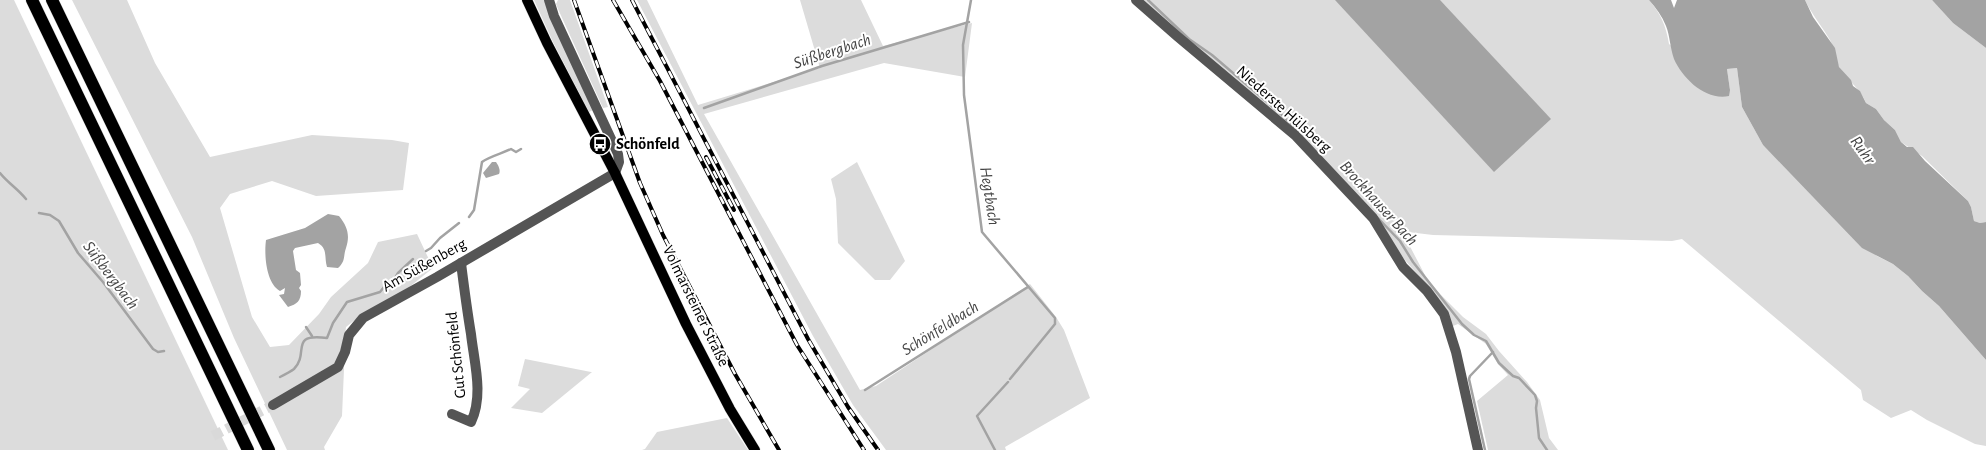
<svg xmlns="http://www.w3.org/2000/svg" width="1986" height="450" font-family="'Alegreya Sans',sans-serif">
<rect width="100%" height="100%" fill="#fff"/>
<!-- green -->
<g fill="#dcdcdc">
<polygon points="0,0 14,0 228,450 0,450"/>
<polygon points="72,0 127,0 155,63 210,157 312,135 392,140 409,143 403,190 316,196 272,181 230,194 220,208 252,317 270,347 289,345 319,314 331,297 368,263 378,242 417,234 433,268 408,288 361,315 346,327 343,353 344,369 342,416 324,447 325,450 287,450 234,338 192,237"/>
<polygon points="534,0 544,0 593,110 589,112 553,42"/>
<polygon points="558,0 570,0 608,107 603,108 558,9 556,4"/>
<polygon points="637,0 647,0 698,105 820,68 800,0 861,0 883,46 972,23 965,77 884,63 704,114 860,390 876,386 1030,284 1056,317 1064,330 1090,398 1005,447 1006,450 886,450 853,405 813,336"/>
<path d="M1136,0h513c12,14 17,26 20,44l61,46 -3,-21 10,-1 5,39 21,38 114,111 16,8 15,12 14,15 17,15 47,54v86l-11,-2 -48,-24 -16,-10 -20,8 -28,-18 -2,-10 -179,-151 -10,2 -239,-6 -25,-3 -1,-2 -4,3 24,46 10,12 26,26 23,17 13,17 28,31 13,18 9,38 9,12h-70l-11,-49 31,-26 -10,-11 -12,-20 -28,-20 -5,2 -20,-34 -29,-33 -22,-33 2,-2 -91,-97z"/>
<path d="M1805,0h127l21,23 33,25v174l-6,1 -6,-2 -3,-14 -3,-6 -46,-45 -21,-14 -6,-12 -11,-10 -8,-11 -10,-6c-5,-14 -18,-22 -26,-34 -5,-9 -5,-20 -10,-29 -8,-14 -18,-25 -25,-40z"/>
<polygon points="857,162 905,261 890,280 875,280 838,243 836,199 831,179"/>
<polygon points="525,359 591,372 592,372 542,413 511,408 530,389 518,386"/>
<polygon points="727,418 748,450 642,450 645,449 657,432"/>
</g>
<!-- water -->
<g fill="#a3a3a3">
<polygon points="1335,0 1440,0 1551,119 1494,172"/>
<path d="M1649,0h22l3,8 3,-8h128l8,17 22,31 4,19 12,13 2,6 7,5 6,12 10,6 8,11 11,10 6,12 6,5h6l12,14 43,40 3,6 3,14 6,2 6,-1v138l-47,-54 -17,-15 -14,-15 -15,-12 -31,-16 -99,-103 -21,-38 -5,-39 -10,1 3,21 -1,6c-23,5 -46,-17 -55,-37 -4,-11 -4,-23 -8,-33 -4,-10 -10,-18 -17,-26z"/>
<polygon points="1932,0 1986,0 1986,48 1953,23"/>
<path d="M492,162h4c2,3 5,8 3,12l-13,4 -3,-5z"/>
<path d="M328,214l11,2c9,11 11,20 7,32 -3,8 0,13 -8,20l-11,-1c-3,-10 1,-18 -9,-24l-23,5 -2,3 3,19 4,3 1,12 -2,3 2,3c0,10 -4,13 -13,16l-9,-12 5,-1 1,-6 -5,3c-14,-8 -16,-36 -14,-51l39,-12z"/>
</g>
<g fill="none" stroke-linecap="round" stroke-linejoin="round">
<!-- stream -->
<g stroke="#a3a3a3" stroke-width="2.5">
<polyline points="971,0 963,45 964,95 982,232 1055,318 1055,324 1010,379"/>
<polyline points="1148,0 1189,39 1212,55 1282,115 1298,131"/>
<polyline points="704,108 822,66 969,22"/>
<path d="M0,173c8,10 18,16 26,26"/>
<polyline points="39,213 50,215 59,221 78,253 103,282 153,349 158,352 164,351"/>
<path d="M469,217l5,-7 8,-48c6,-5 21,-9 29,-13l5,3 5,-3"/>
<polyline points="1377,217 1400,241 1413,262 1462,324 1474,335 1486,341 1499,363 1513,376 1519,378 1535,395 1537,401 1536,408 1539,438 1547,450"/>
<polyline points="426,251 431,248 440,238 459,223"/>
<polyline points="306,327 312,336"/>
<path d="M280,377c4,-2 10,-5 14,-8 16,-16 -6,-36 33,-31l6,-15 14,-21 33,-10 4,-5 8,-4 6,-10 15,-14"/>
<polyline points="865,390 1028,287"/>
<polyline points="995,450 977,416 1008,382"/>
<polyline points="1485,450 1469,379 1470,376 1493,352"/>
</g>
<!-- minor-tunnel -->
<polyline stroke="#d9d9d9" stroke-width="10" stroke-dasharray="10 5" stroke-linecap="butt" points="213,436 273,405"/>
<!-- major casing -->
<g stroke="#dbdbdb" stroke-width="11">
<polyline id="major" points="527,0 547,43 615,173 686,324 730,409 755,450"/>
</g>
<!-- highway casing -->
<g stroke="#dbdbdb" stroke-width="13">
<g id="highway">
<polyline points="32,0 248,450"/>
<polyline points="52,0 269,450"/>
</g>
</g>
<!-- minor -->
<g stroke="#555" stroke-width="10">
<polyline points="1136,0 1177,36 1296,136 1373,218 1403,267 1427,291 1444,314 1456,352 1478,450"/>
<polyline points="273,405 338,367 345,352 349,335 363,318 437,277 615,173 619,162 618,154 554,16 549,0"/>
<path d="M452,414l19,8c13,-27 3,-60 0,-88 -4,-24 -7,-47 -10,-71"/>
</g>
<!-- major -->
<use href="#major" stroke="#000" stroke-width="10"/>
<!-- highway -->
<use href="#highway" stroke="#000" stroke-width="12"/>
<!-- rail casing -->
<g stroke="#000" stroke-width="4">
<g id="rail">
<polyline points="574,0 640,183 663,235 735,374 779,450"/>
<polyline points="613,0 660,81 797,345 864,450"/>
<polyline points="632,0 808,339 848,407 878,450"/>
<polyline points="706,157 734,210"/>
</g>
</g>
<!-- rail -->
<use href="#rail" stroke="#fff" stroke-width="2.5" stroke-dasharray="8" stroke-linecap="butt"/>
</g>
<!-- icons -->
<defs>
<g id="bus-disc" transform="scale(1.15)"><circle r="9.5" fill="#000" stroke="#fff"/><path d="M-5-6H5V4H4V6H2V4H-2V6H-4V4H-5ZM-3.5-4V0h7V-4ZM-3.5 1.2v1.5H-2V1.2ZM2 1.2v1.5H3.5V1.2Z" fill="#fff"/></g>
</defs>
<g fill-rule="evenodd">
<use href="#bus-disc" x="600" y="144"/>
</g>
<g text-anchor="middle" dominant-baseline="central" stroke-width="4" stroke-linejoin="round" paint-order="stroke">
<!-- street labels -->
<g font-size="16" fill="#000" stroke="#fff">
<text transform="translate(1284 109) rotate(42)">Niederste Hülsberg</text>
<text transform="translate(424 265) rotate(-29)">Am Süßenberg</text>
<text transform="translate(696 306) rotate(64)">Volmarsteiner Straße</text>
<text transform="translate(456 355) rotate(-96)">Gut Schönfeld</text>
</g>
<!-- poi labels -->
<g font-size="16" font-weight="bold" fill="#000" stroke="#fff" text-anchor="start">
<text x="616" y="144">Schönfeld</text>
</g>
<!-- water labels -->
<g font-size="17" font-style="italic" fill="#444" stroke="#fff">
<text transform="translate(832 51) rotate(-18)">Süßbergbach</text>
<text transform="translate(1863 150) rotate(54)">Ruhr</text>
<text transform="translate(990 196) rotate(81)">Hegtbach</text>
<text transform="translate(1379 203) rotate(48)">Brockhauser Bach</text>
<text transform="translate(111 275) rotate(53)">Süßbergbach</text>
<text transform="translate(940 328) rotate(-32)">Schönfeldbach</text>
</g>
</g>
</svg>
